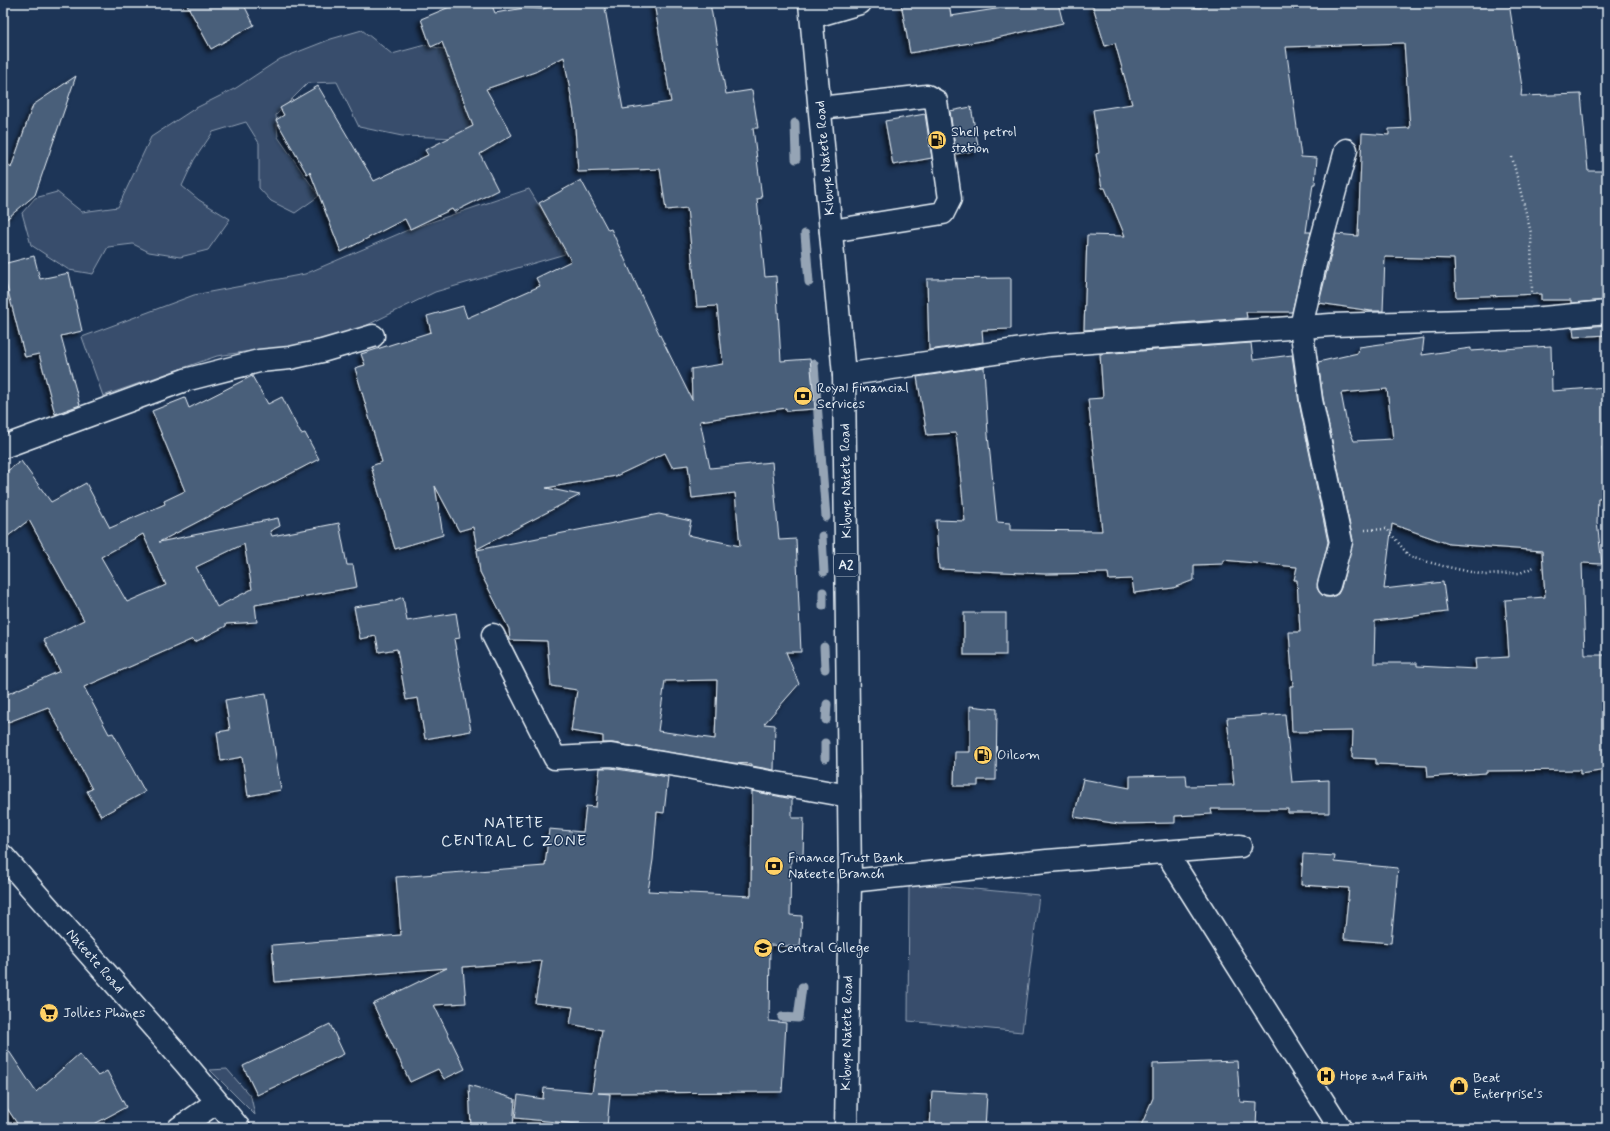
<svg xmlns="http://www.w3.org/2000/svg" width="1610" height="1131" font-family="Mynerve,sans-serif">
<defs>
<filter id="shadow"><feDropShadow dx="-3.5" dy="3.5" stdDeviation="2" flood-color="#0009"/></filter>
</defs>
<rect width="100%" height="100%" fill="#1d3557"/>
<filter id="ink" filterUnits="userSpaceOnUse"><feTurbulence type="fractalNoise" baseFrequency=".025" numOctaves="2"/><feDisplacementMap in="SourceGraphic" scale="8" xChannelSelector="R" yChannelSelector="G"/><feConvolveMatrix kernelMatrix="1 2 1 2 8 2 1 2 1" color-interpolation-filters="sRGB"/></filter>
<g filter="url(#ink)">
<!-- green -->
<g fill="#374d6c" stroke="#909fb2">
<polygon points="362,30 392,54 425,45 461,53 502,128 494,147 460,138 402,136 359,127 337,82 308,83 276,115 278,137 319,196 295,213 271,201 259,188 259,143 246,122 213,132 194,160 182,186 199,200 230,219 208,250 180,257 149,252 133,244 108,247 93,274 69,270 31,245 22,213 35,198 57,192 82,212 118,207 151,137 194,109 236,88 280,59 331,39"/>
<polygon points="529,189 554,230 565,254 435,292 353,332 306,348 258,350 217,356 103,396 82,337 194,295 305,274 410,229"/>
<polygon points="909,883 1039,895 1022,1032 908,1021"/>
<polygon points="227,1069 251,1097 255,1115 210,1070"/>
</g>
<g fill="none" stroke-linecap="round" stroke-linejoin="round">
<!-- stream -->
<g stroke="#95a4b5" stroke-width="9">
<polyline points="795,123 796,159"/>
<polyline points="805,234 809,282"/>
<polyline points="814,364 826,517"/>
<polyline points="822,536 824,572"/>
<polyline points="823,592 823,606"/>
<polyline points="824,647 825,669"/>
<polyline points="826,720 827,704"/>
<polyline points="825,743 825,758"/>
<polyline points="782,1017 798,1018 802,987"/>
</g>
</g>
<!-- building -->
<g fill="#495e7a" stroke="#e8f1f8" fill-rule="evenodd" filter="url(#shadow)">
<polygon points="186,3 243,3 254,25 211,49"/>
<path d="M459,3h32l4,10 29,-5 19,1 19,-6h42l19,106 48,-7 -17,-99h56l16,91 26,-4 6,38h-5l9,70 -5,1 8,78 11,-1 5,85 29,-2 5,50 -29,2v-3l-86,13 10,47 62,-6 7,78 17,-1 5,113h-15l13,32 -35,40 11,1 -1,45 -22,-4v-2l-19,-1 -120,-20h-10v-7l-32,-5 6,-41 -26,-4 -4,-45 -37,-1 -1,-11 -29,-57 -3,-22 182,-36 32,7 -3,14 52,11 -5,-53 -43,5 -4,-33 -16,2 -7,-14 -49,23 -70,12 34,7 -103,54 -4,-22 -14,4 -24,-45 8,49 -48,14 -24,-83 11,-4 -27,-94 10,-3 -4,-11 70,-22 -4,-16 36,-10 4,12 73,-32 -4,-8 35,-17 -32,-58 42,-23 27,50 3,-1 42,92 39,79 -1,-31 32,-5 -6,-58 -20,1 -10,-99 -21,2 -6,-41 -82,3 -4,-59 -10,-56 -29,15 -49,17 26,46 -32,19 18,36 -44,22 -2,-3 -42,20 -5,-10 -64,33 -31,-80 -3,2 -31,-54 8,-5 -4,-7 38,-22 56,95 54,-26 -3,-5 48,-24 -31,-84 -11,5 -10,-28zM717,680l-2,59 -57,-8 7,-50z"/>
<polygon points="901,3 949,3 951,16 1015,6 1014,3 1058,3 1063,23 988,40 910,53"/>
<polygon points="1092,3 1124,3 1201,8 1201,3 1509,3 1522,87 1521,96 1581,94 1588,171 1607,171 1607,300 1571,303 1571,300 1541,300 1541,294 1456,297 1454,259 1385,257 1383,311 1371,311 1319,303 1336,234 1358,236 1362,133 1389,135 1389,129 1410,128 1404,43 1286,47 1301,157 1317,158 1315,184 1313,184 1306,232 1311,232 1292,312 1246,312 1247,318 1084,330 1087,235 1125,236 1105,188 1102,188 1096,154 1099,153 1093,110 1132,104 1115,43 1105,46"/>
<polygon points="76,76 35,195 3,222 3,158 11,168 33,105"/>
<polygon points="971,107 979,150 956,154 950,111"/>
<polygon points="925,114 932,158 893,165 885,121"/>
<polygon points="34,256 40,279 69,273 82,331 61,336 80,405 55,414 39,354 25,357 3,272 3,264"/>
<polygon points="1011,278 1011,329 982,330 983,342 929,350 927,279"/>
<polygon points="1607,325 1607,335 1574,337 1573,328"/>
<path d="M1424,338l-2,17 49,-7v3l80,-5 1,45 55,-4v59l-5,1 5,50 -9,1 -1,24 5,42 -20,-1 3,92h22v115l-27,4v-4l-94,1v2l-58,4 -1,-11 -51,-2v-5l-24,-1 1,-27 -61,1 -2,-46h3l-4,-54h11l-3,-52h-3l3,-13 -74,-7v4l-29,1v15l-21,8 -39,5 -2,-14 -23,1 -1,-7 -63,1 -106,-5 -3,-49 29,1 -9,-88 -29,2 -10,-58 67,-10 4,68 9,87 13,1v7l92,1 -14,-132 15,-1 -3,-44 151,-11 2,17 39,-5 7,48 29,139 -11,46 3,5 5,4h7l6,-3 3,-6 12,-48 -30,-142 -5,-36 40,-9 1,-6zM1387,389l6,50 -39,2 -7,-17 -6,-31zM1392,524l57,20 93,7 3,46 -40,3 4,57 -34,2 1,10 -59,-3v-3h-43l1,-42 72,-9 -4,-30 -59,7z"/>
<path d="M252,376l16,28 14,-7 19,37 4,-1 14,26 -160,83 119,-24 2,8 -10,5 2,5 67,-13 8,42h6l4,22 -102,18 2,17 -31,2v2l-31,16 -2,-3 -109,48 25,47 4,-1 32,59 -44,24 -14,-25 5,-2 -44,-82 -45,17v-28l57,-25 -16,-31 40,-20 -55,-100 -26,20v-66l18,-13 30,41 35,-19 24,45 55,-24 -1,-3 21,-10 -33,-80 33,-13 4,10zM143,534l23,51 -39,17 -26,-45zM244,544l8,45 -35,18 -21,-40z"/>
<polygon points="403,597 407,621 456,613 460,638 454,639 471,731 425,739 418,698 406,700 397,649 379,652 376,636 360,639 354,607 393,601"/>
<rect x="964" y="613" width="42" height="42"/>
<polygon points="266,693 281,790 248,796 242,757 221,761 217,732 230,730 225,700"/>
<polygon points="970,706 997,709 996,780 978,780 978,786 954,786 955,752 970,752"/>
<polygon points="1285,714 1292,782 1329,780 1329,813 1288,813 1288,809 1211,809 1212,814 1175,816 1175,823 1119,824 1074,817 1083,779 1130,788 1130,776 1186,775 1187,786 1234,785 1227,718"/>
<polygon points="600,768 610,768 668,777 664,813 657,812 653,860 648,891 751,896 752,791 792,799 792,818 804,818 803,856 791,855 790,915 802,916 800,947 770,945 769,1021 786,1023 782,1092 598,1093 610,1094 607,1127 515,1118 518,1095 543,1099 544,1088 592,1092 602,1030 570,1024 573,1007 535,1003 542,961 463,967 466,1003 434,1005 465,1069 444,1079 438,1069 410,1082 373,1004 447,968 275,982 272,945 401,935 396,877 545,866 549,829 583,832 586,806 596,807"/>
<polygon points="1303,854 1335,856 1334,862 1398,868 1391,943 1344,939 1349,888 1301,885"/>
<polygon points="330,1024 344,1054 257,1095 243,1066"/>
<polygon points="3,1042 36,1092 79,1054 98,1076 107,1071 126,1107 87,1128 20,1128 3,1102"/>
<polygon points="1237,1061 1240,1102 1257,1103 1256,1128 1140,1128 1153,1098 1153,1064"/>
<polygon points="469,1085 515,1099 513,1128 471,1128"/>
<polygon points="932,1091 987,1094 985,1128 930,1128"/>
</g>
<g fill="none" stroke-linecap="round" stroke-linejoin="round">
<!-- minor casing -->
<g stroke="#e8f1f8" stroke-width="25">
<g id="minor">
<polyline points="812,17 860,3"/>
<polyline points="820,108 927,96 936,101 950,199 943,213 831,231"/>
<polyline points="844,375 1049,345 1331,325 1532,319 1607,312"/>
<polyline points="3,447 185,380 259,361 290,358 322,351 373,336"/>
<polyline points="1329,585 1341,542 1311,400 1301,327 1315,264 1346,150"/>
<polyline points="493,635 555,758 611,755 681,766 849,796"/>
<polyline points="1166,852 1340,1128"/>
<polyline points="850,881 1047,861 1240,846"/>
<polyline points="179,1128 217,1102"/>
</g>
</g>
<!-- major casing -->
<g stroke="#e8f1f8" stroke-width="25">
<g id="major">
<polyline points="810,3 844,375 850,881 846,1128"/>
<polyline points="3,856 185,1063 239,1128"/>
</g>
</g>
<!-- path -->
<g stroke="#e8f1f8" stroke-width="2.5" stroke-dasharray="1 3" stroke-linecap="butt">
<polyline points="1512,157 1531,233 1532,292"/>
<polyline points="1365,530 1387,529 1410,557 1443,566 1485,575 1520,573 1534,567"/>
</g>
<!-- minor -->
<use href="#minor" stroke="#1d3557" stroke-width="22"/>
<!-- major -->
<use href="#major" stroke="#1d3557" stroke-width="22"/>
</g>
</g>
<!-- icons -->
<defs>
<g id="fuel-disc" transform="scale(1)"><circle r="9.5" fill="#ffd166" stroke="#1d3557"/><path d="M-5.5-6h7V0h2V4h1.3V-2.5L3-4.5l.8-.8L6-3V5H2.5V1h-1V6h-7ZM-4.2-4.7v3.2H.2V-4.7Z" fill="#111"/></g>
<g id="bank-disc" transform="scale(1)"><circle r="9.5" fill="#ffd166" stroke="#1d3557"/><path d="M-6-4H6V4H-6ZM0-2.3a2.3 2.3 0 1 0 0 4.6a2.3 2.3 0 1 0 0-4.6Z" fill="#111"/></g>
<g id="school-disc" transform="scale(1)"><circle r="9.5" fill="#ffd166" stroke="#1d3557"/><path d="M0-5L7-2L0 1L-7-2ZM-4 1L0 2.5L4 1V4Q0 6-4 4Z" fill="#111"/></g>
<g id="supermarket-disc" transform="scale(1)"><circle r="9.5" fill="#ffd166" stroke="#1d3557"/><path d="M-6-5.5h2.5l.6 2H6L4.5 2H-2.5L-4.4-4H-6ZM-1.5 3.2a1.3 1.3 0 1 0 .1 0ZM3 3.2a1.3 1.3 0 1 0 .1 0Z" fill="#111"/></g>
<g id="hospital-disc" transform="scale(1)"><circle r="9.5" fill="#ffd166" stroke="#1d3557"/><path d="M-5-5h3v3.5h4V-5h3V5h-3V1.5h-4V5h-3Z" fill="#111"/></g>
<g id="shop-disc" transform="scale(1)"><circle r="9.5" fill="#ffd166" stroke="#1d3557"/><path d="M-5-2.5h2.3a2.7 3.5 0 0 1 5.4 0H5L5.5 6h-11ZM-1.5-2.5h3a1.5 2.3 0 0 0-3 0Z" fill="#111"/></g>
</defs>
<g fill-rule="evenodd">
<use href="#fuel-disc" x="937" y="140"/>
<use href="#bank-disc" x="803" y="396"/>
<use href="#fuel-disc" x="983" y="755"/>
<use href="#bank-disc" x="774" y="866"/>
<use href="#school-disc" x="763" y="948"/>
<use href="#supermarket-disc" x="49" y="1013"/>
<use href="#hospital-disc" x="1326" y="1076"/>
<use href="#shop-disc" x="1459" y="1086"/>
</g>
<g text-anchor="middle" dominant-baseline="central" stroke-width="3" stroke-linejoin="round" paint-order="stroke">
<!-- shield labels -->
<rect fill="#1d3557" stroke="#abb9c8" stroke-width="1" x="834" y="554" width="24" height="22" rx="3"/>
<g font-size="13" font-weight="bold" fill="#e8f1f8">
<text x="846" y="565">A2</text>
</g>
<!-- poi labels -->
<g font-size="14" fill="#e8f1f8" stroke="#1d3557" text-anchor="start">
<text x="951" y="132">Shell petrol<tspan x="951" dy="16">station</tspan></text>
<text x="817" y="388">Royal Financial<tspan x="817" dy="16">Services</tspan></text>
<text x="997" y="755">Oilcom</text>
<text x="788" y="858">Finance Trust Bank<tspan x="788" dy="16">Nateete Branch</tspan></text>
<text x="777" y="948">Central College</text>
<text x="63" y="1013">Jollies Phones</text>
<text x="1340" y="1076">Hope and Faith</text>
<text x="1473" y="1078">Beat<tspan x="1473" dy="16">Enterprise's</tspan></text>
</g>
<!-- street labels -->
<g font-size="14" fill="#e8f1f8" stroke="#1d3557">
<text transform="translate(825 158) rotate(-95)">Kibuye Natete Road</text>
<text transform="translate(846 481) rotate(-91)">Kibuye Natete Road</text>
<text transform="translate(95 961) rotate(49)">Nateete Road</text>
<text transform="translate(847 1033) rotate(-89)">Kibuye Natete Road</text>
</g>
<!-- quarter labels -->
<g font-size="16" letter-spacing="1" fill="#e8f1f8" stroke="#1d3557">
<text x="514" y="823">NATETE<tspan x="514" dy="18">CENTRAL C ZONE</tspan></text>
</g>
</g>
<!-- margin -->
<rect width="1610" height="1131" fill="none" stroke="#1d3557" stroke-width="16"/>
<rect x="8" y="8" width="1594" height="1115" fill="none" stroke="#e8f1f8" stroke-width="1.5" filter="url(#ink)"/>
</svg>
